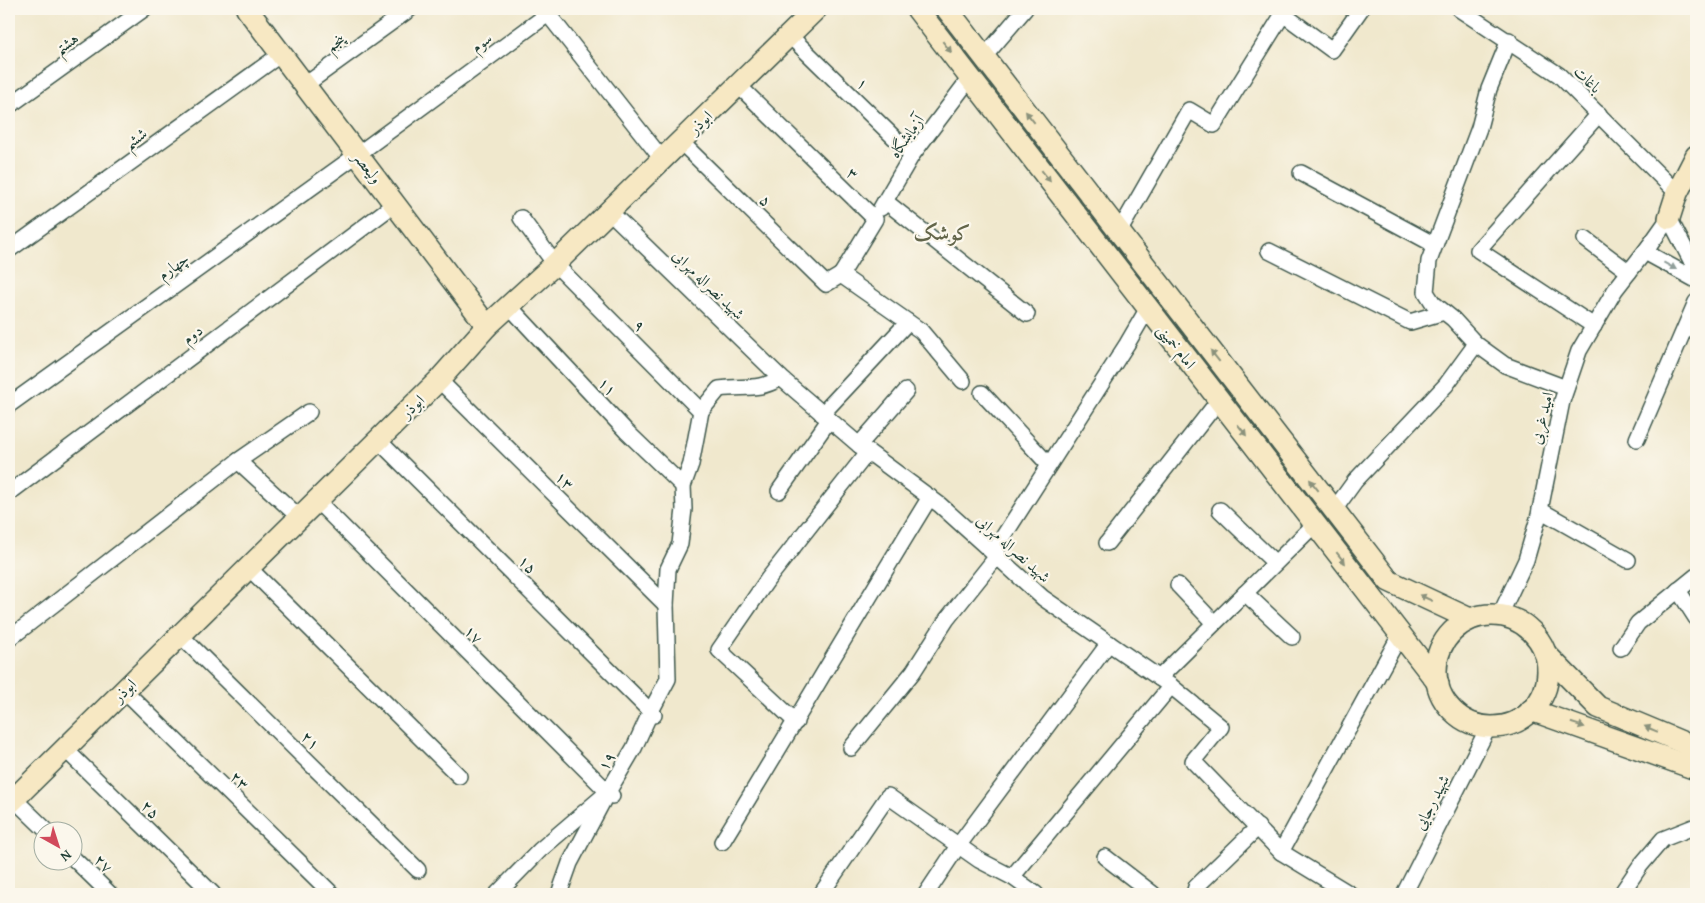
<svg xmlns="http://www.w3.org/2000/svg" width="1705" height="903" font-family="'Gentium Book Plus',Amiri,serif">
<rect width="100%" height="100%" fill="#fbf7ec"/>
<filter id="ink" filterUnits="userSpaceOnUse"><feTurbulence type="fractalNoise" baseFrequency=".02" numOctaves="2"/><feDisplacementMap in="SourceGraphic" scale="10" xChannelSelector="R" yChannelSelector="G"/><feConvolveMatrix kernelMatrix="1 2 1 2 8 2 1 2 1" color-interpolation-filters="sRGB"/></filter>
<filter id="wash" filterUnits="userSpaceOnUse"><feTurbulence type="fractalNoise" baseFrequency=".0096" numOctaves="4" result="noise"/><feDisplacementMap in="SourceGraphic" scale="20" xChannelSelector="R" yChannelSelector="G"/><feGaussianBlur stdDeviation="1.12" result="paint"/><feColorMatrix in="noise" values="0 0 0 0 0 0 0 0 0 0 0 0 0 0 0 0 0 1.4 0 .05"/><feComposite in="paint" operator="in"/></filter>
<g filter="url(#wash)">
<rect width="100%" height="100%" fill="#f0e8cd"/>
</g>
<g filter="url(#ink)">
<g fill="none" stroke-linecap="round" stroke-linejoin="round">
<!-- street casing -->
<g stroke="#3e574b" stroke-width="18">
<g id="street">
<polyline points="1459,9 1559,75 1677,193"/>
<polyline points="789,35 912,155"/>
<polyline points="984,57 1025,9"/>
<polyline points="305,85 410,9"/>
<polyline points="738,85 875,219 841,275 921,331 963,381"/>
<polyline points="9,106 144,9"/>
<polyline points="680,141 826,284 841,275"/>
<polyline points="1301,173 1435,245"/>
<polyline points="885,201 1027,314"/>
<polyline points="881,208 912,155 970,78"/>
<polyline points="609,211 781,378 859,445 940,505 1043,598 1171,686 1221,727 1193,761 1281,852 1350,894"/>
<polyline points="521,218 555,264 701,411"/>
<polyline points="1119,232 1189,110 1214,125 1283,14 1332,50 1361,9"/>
<polyline points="1585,239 1629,272"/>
<polyline points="9,250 281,54"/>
<polyline points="1269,251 1410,322 1444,312"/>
<polyline points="1696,270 1669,218 1645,252 1696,280"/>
<polyline points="510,307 626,431 683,486"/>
<polyline points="1594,326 1478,250 1599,114"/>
<polyline points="1476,344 1453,319 1433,303 1426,292 1429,261 1479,128 1489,89 1509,40"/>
<polyline points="439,380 666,605"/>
<polyline points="982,393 1049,465"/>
<polyline points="9,405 358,154 548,14 662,159"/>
<polyline points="822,414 908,322"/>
<polyline points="377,439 654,715"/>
<polyline points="1637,439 1696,302"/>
<polyline points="859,445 906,391"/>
<polyline points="238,461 299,517"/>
<polyline points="779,491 829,420"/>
<polyline points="9,493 396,203"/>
<polyline points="316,500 612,796"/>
<polyline points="1220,510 1275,563"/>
<polyline points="1334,510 1355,481 1446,385 1476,344 1505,365 1566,388"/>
<polyline points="1540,510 1628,560"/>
<polyline points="1107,543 1219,400"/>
<polyline points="994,551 1127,344 1148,308"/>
<polyline points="248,567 459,776"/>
<polyline points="1178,585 1214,623"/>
<polyline points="1678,590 1696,618"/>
<polyline points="1245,593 1292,637"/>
<polyline points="1500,615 1526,560 1539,515 1562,401 1579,351 1615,290 1650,245"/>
<polyline points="180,635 418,870"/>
<polyline points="9,639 238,461 309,412"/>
<polyline points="1621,648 1638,623 1696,576"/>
<polyline points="1159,678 1315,524"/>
<polyline points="124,690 332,894"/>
<polyline points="796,722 719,650 768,579 868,452"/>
<polyline points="851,748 913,672 947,619 998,555"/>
<polyline points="65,749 213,894"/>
<polyline points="14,799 46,830"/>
<path d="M722,842c70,-114 137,-230 208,-345"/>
<polyline points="1281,852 1400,635"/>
<polyline points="72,857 110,894"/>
<polyline points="1105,857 1153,894"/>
<polyline points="1012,877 1171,686"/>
<path d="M497,894l43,-44 68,-58 26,-44 17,-37 17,-32 -2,-74 2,-36 12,-25 4,-35 -1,-23 8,-22 10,-53 18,-22c27,-4 36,3 62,-11"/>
<polyline points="559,894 570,863 605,797"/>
<polyline points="821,894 888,796 979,860 1012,877 1036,894"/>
<polyline points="926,894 958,846 1109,643"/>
<polyline points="1194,894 1196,887 1258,827"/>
<polyline points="1404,894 1489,726"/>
<polyline points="1621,894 1640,866 1663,839 1696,826"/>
</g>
</g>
<!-- secondary casing -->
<g stroke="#3e574b" stroke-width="24">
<g id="secondary">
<polyline points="247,9 487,326"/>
<polyline points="917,9 1438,683"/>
<polyline points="947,9 1389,581 1470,619"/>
<polyline points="1669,218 1677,193 1696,156"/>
<circle cx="1492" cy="671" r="56"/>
<polyline points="1545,653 1598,707 1696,748"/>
<polyline points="1531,710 1696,769"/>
<polyline points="9,804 439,380 487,326 555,264 816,9"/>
</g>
</g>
<!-- street -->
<use href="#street" stroke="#fff" stroke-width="15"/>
<!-- secondary -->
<use href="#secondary" stroke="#f7e8c3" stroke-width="21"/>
</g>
<!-- one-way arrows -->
<defs><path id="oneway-solid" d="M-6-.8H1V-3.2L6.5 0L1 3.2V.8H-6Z" transform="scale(1.25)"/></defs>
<g fill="#8b927c">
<use href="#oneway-solid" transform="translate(947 47) rotate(52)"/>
<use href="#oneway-solid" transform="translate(1030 117) rotate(-128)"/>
<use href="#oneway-solid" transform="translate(1046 176) rotate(52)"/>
<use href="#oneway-solid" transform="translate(1215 356) rotate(-128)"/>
<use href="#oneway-solid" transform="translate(1242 430) rotate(52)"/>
<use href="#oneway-solid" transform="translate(1314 485) rotate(-128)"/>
<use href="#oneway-solid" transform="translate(1341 558) rotate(52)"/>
<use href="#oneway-solid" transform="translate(1426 598) rotate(-155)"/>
<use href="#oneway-solid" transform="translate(1578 725) rotate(18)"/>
<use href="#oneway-solid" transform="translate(1651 729) rotate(-157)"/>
</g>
<use fill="#8f9e9a" href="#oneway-solid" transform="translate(1670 266) rotate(29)"/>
</g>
<g text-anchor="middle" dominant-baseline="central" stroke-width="4.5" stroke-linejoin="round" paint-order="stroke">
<!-- street labels -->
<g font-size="16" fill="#1f3d34" stroke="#fbf7ec">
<text transform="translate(335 42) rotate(-36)">پنجم</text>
<text transform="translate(481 42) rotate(-37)">سوم</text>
<text transform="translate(66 43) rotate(-36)">هشتم</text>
<text transform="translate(1588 79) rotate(44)">باغات</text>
<text transform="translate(863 83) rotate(44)">۱</text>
<text transform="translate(700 122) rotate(-44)">ابوذر</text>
<text transform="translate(906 136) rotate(-55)">آزمایشگاه</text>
<text transform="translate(135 138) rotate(-36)">ششم</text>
<text transform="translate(368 167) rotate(52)">ولیعصر</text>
<text transform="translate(853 173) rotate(44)">۳</text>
<text transform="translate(766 200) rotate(44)">۵</text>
<text transform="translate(173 266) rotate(-36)">چهارم</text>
<text transform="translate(709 284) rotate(44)">شهید نصراله مهرابی</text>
<text transform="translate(640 325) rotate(45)">۹</text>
<text transform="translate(192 334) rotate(-37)">دوم</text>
<text transform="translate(1177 346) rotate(52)">امام خمینی</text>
<text transform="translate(608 386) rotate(47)">۱۱</text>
<text transform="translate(412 406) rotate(-44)">ابوذر</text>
<text transform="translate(1541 418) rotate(-76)">امید غربی</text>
<text transform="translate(565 480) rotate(45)">۱۳</text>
<text transform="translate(1014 548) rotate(42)">شهید نصراله مهرابی</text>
<text transform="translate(528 564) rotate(45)">۱۵</text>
<text transform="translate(474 634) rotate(45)">۱۷</text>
<text transform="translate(124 690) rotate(-45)">ابوذر</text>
<text transform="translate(311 740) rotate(45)">۲۱</text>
<text transform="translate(606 761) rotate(-59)">۱۹</text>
<text transform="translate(240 780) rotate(45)">۲۳</text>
<text transform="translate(1431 802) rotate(-63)">شهید رجایی</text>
<text transform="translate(151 809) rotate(45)">۲۵</text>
<text transform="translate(104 863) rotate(45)">۲۷</text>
</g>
<!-- district labels -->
<g font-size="21" font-weight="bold" fill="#63664a" stroke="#fbf7ec">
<text x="942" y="232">کوشک</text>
</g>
</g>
<!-- margin -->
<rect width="1705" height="903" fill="none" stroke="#fbf7ec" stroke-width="30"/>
<!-- north arrow -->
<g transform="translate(58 846) rotate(141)"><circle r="24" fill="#fbf7ec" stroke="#a3ada2"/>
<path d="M0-4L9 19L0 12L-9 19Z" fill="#d1495b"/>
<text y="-8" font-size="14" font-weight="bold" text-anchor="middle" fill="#1f3d34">N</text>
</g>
</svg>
